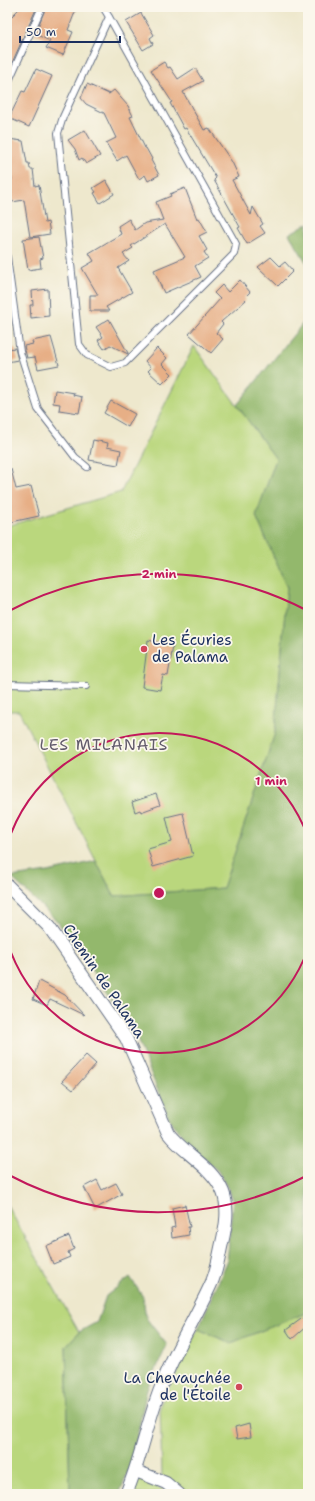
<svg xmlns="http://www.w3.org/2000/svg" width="315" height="1501" font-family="'Shantell Sans',sans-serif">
<rect width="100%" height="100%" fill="#fbf7ec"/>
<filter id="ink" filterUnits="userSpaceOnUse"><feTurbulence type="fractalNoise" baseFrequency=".025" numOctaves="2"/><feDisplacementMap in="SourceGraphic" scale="8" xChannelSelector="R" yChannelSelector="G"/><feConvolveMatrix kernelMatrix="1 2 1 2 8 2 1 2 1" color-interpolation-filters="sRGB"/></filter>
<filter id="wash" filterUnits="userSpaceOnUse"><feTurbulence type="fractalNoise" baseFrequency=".012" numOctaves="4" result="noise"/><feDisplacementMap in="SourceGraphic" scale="16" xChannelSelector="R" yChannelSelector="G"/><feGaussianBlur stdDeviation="0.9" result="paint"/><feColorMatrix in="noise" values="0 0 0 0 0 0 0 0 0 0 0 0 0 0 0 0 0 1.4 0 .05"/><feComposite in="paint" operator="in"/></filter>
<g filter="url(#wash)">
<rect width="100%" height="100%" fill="#eee8cd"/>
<!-- green -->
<g fill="#bad77d" stroke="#6a836e">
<polygon points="194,346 276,459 256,516 287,587 275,733 223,888 114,896 19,711 7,711 7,526 121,492"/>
<polygon points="7,1205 79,1332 66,1346 70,1494 7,1494"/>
<polygon points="308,1312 308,1494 185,1494 162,1476 160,1405 198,1329 231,1343"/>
<polygon points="140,1477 170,1494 133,1494"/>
</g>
<!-- forest -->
<g fill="#93b86c" stroke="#577465">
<polygon points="308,223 308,265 289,234"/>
<polygon points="308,317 308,1312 231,1343 198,1329 227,1262 233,1198 218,1171 191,1147 169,1118 133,1029 57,921 11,877 48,872 96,861 114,896 223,888 275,733 287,587 256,516 276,459 237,405"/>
<polygon points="130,1277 143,1297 146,1318 167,1345 147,1389 131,1465 119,1494 70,1494 66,1346 79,1332 97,1322 106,1296"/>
</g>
<g id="blocks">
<!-- building -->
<g fill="#e7af86">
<polygon points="21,7 37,7 7,74 7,21"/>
<polygon points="46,7 77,7 68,30 73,32 63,55 46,48 50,41 35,34"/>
<polygon points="141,13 154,35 150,38 153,44 143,50 126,22"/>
<polygon points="164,62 168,68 170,67 178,79 195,68 203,81 183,92 204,130 209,128 232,162 239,177 232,180 251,215 253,207 263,224 260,226 265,233 247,244 238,228 240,227 214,180 216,178 186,128 184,129 170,103 172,102 151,70"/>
<polygon points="36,69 52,76 29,127 9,118 22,91 25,92"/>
<polygon points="87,84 109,94 114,90 128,106 133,116 130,117 145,148 146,148 152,159 151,160 159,175 148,181 145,175 139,179 126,155 117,161 106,143 116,138 104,113 86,104 81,98"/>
<polygon points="85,130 100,156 86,164 82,158 79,160 75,149 68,140"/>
<polygon points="8,139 23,141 27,163 29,163 30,169 33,169 35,186 39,185 45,223 48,222 50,234 30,237 24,200 12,202 8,180 12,180 7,147"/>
<polygon points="106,180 114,194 100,203 94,193 96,192 93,188"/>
<polygon points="185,188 197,219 199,218 207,232 199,236 207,250 204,252 208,258 195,266 201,277 164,293 154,270 185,257 165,224 131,246 133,248 123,254 129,261 118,268 132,292 106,307 109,311 90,311 90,295 98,295 82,268 94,261 89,253 121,234 118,226 129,219 135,230 145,223 163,220 156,202 171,196 170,194"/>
<polygon points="39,237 43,258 40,259 41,268 28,270 23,239"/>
<polygon points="271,257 280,266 285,262 293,271 278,286 258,267"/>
<polygon points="240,280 250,292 244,298 246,300 221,322 223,324 216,333 223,339 211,353 189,334 220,299 214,293 222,285 228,292"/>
<polygon points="48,289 49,316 31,318 30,305 33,305 32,291"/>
<polygon points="109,319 128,353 128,354 110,345 104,349 98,340 103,337 96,327"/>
<polygon points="51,337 59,365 38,369 35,357 27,358 24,346 33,344 32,341"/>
<polygon points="15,348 18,360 7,362 7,349"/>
<polygon points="157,348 167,358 162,364 172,374 162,384 148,371 151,368 145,361"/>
<polygon points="55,390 74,393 73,395 82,397 79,413 59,410 60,404 53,403"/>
<polygon points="111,401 135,414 128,427 104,413"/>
<polygon points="93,440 108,443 107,447 121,450 118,465 89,460"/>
<polygon points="11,469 16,489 31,486 39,516 7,523 7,470"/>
<polygon points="148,640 173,646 168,676 163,675 160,690 142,687"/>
<polygon points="156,794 160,805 141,812 140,810 135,812 132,802"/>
<polygon points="183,813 193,856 153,867 148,849 172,842 166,817"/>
<polygon points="39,981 65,995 84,1015 50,999 47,1005 33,999"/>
<polygon points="86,1055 96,1064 73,1090 62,1081"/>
<polygon points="97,1180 102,1190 116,1183 122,1194 95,1209 84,1187"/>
<polygon points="185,1205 190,1227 188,1227 189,1235 172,1238 171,1228 175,1227 172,1208"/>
<polygon points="69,1236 74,1249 68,1252 70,1257 53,1264 46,1246"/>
<polygon points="308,1314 308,1325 292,1339 286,1330"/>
<polygon points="249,1424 251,1437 237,1439 235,1428"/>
</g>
</g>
</g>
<g filter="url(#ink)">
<use href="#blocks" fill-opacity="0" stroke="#657085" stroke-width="1"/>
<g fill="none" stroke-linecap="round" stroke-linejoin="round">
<!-- lane casing -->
<g stroke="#657085" stroke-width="8">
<g id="lane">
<polyline points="103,7 109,17 236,244 234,254 125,363 111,367 87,355 79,344 58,133 63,117 109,17"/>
<polyline points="7,85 42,7"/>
<polyline points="7,257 20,352 38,409 75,457 87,467"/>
<polyline points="7,684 86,686"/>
</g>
</g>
<!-- street casing -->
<g stroke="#657085" stroke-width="14">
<g id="street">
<path d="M7,885l42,42 77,111 42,95c16,21 44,33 55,59 6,16 3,34 -1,51 -3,13 -5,28 -11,41 -16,35 -37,68 -50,103 -14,35 -20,72 -35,107"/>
<polyline points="136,1471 166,1483 179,1494"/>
</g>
</g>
<!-- lane -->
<use href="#lane" stroke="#fff" stroke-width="6"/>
<!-- street -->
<use href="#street" stroke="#fff" stroke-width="12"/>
</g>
</g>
<!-- distance rings -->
<g fill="none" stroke="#c2185b" stroke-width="2">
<path d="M308 949A159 159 0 0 1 7 941M7 845A159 159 0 0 1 308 837"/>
<path d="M306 1176A319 319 0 0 1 9 1175M9 611A319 319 0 0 1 306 610"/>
</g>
<!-- markers -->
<g fill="#d1495b" stroke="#fbf7ec" stroke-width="1.5">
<circle cx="144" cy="649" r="4"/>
<circle cx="239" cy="1387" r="4"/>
</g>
<g text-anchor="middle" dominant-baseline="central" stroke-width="3.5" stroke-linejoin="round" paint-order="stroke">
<!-- poi labels -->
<g font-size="15" fill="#1b2f5e" stroke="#fbf7ec" text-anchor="start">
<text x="152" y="640">Les Écuries<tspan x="152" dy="17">de Palama</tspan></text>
<text x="231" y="1378" text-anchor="end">La Chevauchée<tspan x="231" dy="17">de l'Étoile</tspan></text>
</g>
<!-- street labels -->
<g font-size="15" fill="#1b2f5e" stroke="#fbf7ec">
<text transform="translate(104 981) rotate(56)">Chemin de Palama</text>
</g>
<!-- neighbourhood labels -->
<g font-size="16" letter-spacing="1" fill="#625c6c" stroke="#fbf7ec">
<text x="104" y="744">LES MILANAIS</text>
</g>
</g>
<circle cx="159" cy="893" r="6" fill="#c2185b" stroke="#fbf7ec" stroke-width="2"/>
<g font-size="12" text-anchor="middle" font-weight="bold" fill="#c2185b" stroke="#fbf7ec" stroke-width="3.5" stroke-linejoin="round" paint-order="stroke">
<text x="159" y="578">2 min</text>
<text x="271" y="785">1 min</text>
</g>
<!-- margin -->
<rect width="315" height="1501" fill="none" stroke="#fbf7ec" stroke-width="24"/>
<!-- scale -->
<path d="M20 36v6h100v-6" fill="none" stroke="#1b2f5e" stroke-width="2"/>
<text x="26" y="36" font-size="12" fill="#1b2f5e" stroke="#fbf7ec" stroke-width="3" paint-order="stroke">50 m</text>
</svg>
